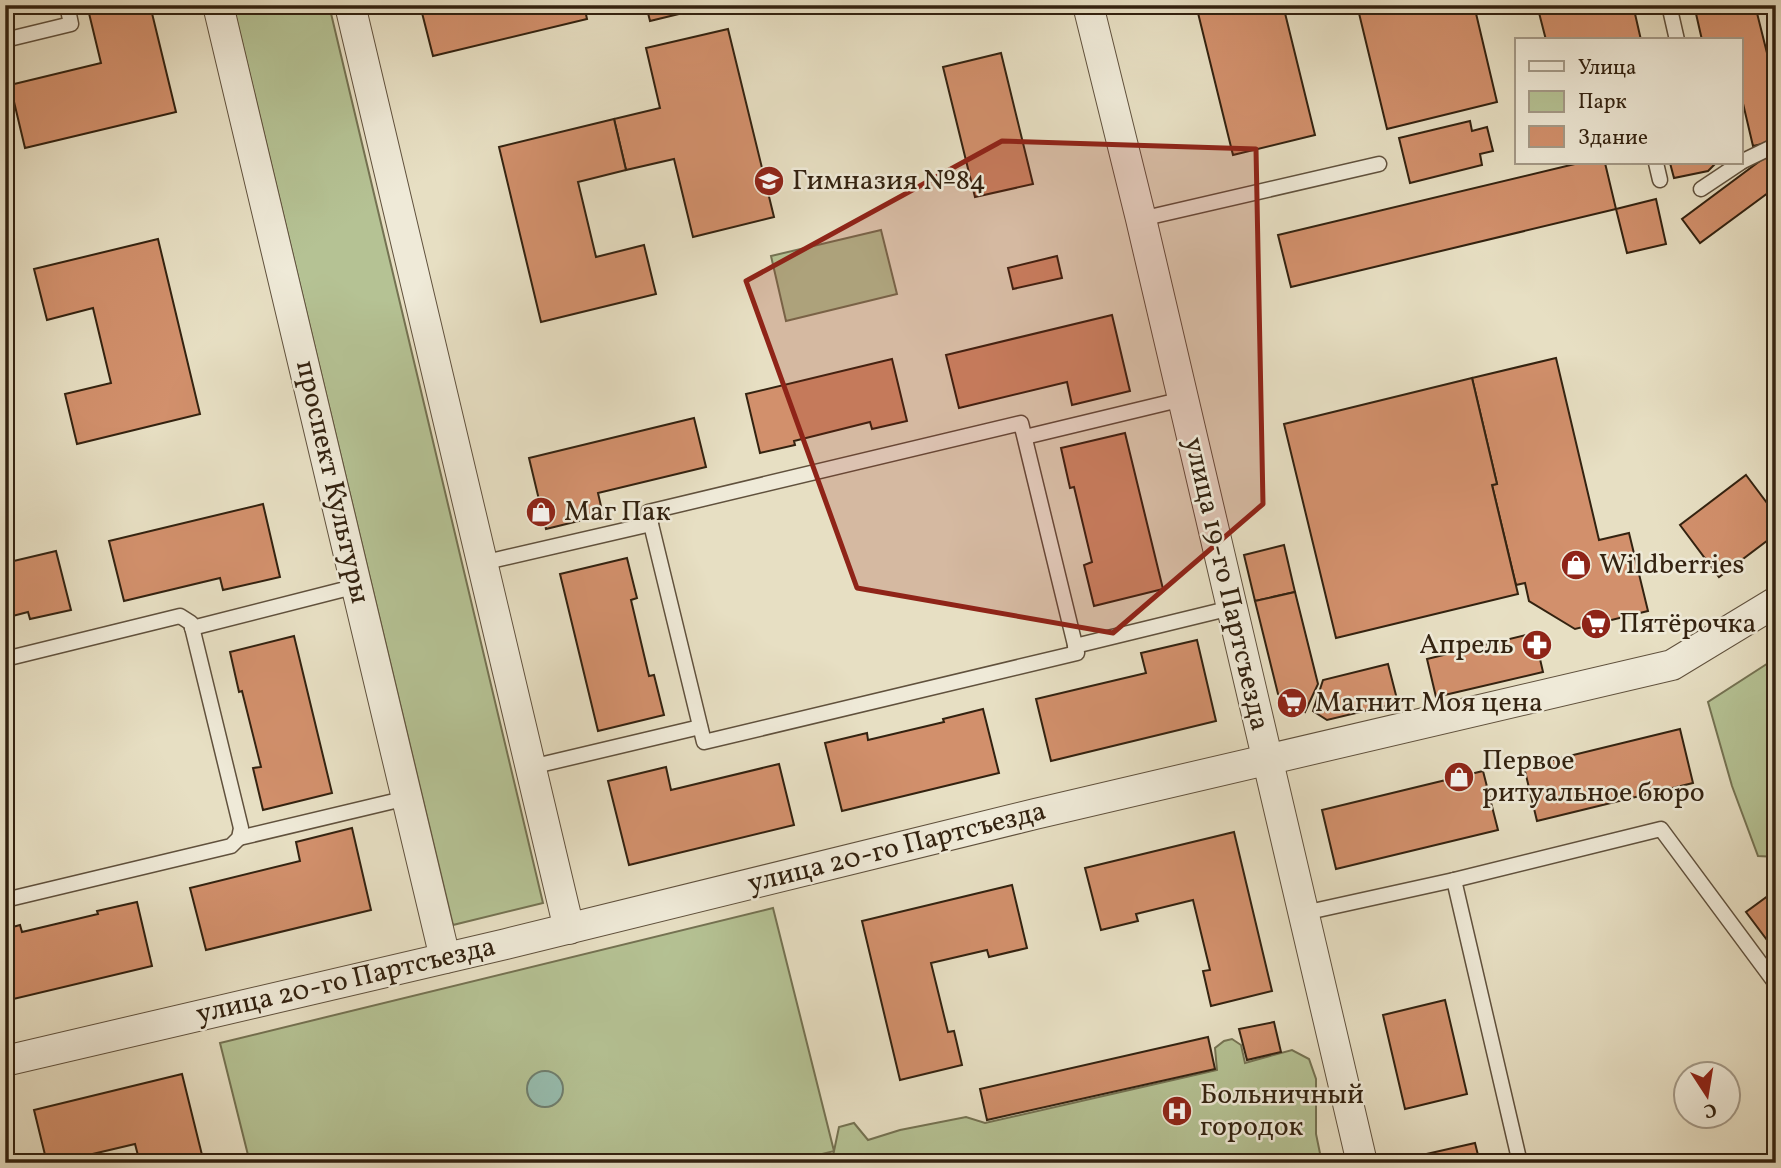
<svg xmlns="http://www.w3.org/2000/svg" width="1781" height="1168" font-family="Vollkorn,serif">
<rect width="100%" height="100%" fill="#e7dfc3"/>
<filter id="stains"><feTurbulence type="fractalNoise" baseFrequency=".00286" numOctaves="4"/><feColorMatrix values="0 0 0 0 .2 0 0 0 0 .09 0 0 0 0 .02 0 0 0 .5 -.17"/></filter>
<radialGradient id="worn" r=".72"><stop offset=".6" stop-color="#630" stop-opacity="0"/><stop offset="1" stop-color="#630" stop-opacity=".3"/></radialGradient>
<!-- green -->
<g fill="#b5c294" stroke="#747252" stroke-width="2">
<polygon points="233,5 329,5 543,903 453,925"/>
<polygon points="881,230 897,294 786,321 771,256"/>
<polygon points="1776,658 1776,857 1758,856 1732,786 1708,702"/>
<polygon points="773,908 834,1151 839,1127 854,1123 868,1140 900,1130 966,1117 985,1123 1217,1070 1215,1048 1224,1041 1232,1039 1241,1045 1245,1063 1292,1050 1309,1059 1316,1079 1316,1134 1322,1163 809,1163 833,1156 834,1151 785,1163 250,1163 220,1043"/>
</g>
<!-- water -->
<circle fill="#97bdaf" stroke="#6f7f6f" stroke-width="2" cx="545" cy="1089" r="18"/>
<!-- building -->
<g fill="#d2906c" stroke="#332210" stroke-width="2">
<polygon points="87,5 150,5 176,112 25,148 10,85 101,63"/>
<polygon points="420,5 584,5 587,19 433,56"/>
<polygon points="646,5 716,5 650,21"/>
<polygon points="1229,5 1283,5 1315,135 1233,155 1198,13"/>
<polygon points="1357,5 1474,5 1497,102 1387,129"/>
<polygon points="1537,5 1633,5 1641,40 1546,40"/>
<polygon points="1694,5 1755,5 1776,89 1776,141 1753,146 1741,95 1741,40 1702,40"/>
<polygon points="728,29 774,217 693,237 674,159 626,170 614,119 660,108 646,48"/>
<polygon points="1001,53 1033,184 975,197 943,67"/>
<polygon points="614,119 626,170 578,182 596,257 644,245 656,294 541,322 499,147"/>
<polygon points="1470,121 1472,131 1487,127 1493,151 1480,154 1482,165 1410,183 1399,138"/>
<polygon points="1776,149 1776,187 1700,243 1682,219"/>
<polygon points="1579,163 1605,163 1616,209 1291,287 1278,235"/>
<polygon points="1670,163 1716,163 1708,171 1674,178"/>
<polygon points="1656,199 1666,244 1627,253 1616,209"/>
<polygon points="158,239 200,414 77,444 65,394 111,383 93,308 47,320 34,269"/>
<polygon points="1057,256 1062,278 1013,289 1008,268"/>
<polygon points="1112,315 1130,391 1072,405 1067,382 959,408 946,355"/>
<polygon points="1556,358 1599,540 1629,533 1648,611 1575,629 1529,601 1525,583 1516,585 1492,485 1497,484 1472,378"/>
<polygon points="892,359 907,421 872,429 870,422 794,441 795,445 760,453 746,394"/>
<polygon points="1472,378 1497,484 1492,485 1518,594 1336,638 1284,424"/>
<polygon points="694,418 706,467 598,493 603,515 546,529 529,458"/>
<polygon points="1125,433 1163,589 1094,606 1084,565 1092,562 1074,487 1070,488 1061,448"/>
<polygon points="1746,475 1776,515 1776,534 1719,577 1680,525"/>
<polygon points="263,504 280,577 223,590 220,578 124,601 109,541"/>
<polygon points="1284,545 1295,592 1255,601 1244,555"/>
<polygon points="56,551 71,610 30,619 28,612 5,618 5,563"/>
<polygon points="627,558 637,598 631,600 649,676 654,675 664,715 598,731 560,574"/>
<polygon points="1295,592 1318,684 1305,712 1278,694 1255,601"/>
<polygon points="1534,633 1543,672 1436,697 1427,659"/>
<polygon points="294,636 332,793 263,810 253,768 261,767 242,691 239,692 230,652"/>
<polygon points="1197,640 1216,721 1051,761 1036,699 1146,673 1141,653"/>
<polygon points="1388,664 1398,703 1327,720 1313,711 1323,680"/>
<polygon points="983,709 999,773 842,811 825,743 867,733 868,740 944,722 943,719"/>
<polygon points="1680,729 1693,783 1537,821 1524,767"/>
<polygon points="779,764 794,825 629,865 608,781 666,767 671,790"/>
<polygon points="1483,771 1498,830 1336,869 1322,810"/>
<polygon points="352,828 371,910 206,950 190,888 300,861 296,842"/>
<polygon points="1234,832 1272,991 1211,1006 1203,971 1210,970 1193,900 1136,914 1138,921 1101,930 1085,868"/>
<polygon points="1012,885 1027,948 989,957 987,950 931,963 948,1032 954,1031 962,1065 900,1080 862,921"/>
<polygon points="1776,890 1776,952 1746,912"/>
<polygon points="137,902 152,966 5,1001 5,929 20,925 22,932 98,914 97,911"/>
<polygon points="1445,1000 1467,1094 1405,1109 1383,1015"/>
<polygon points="1274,1022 1281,1052 1247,1060 1239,1029"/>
<polygon points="1208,1037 1215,1069 987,1120 980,1089"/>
<polygon points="182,1074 204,1163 140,1163 135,1144 84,1156 86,1163 47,1163 34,1110"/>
<polygon points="1475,1143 1480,1163 1414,1163 1413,1157"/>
</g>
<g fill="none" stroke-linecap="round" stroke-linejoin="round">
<!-- lane casing -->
<g stroke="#60513d" stroke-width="17">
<g id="lane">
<polyline points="1669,5 1677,40"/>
<polyline points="1774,5 1776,12"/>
<polyline points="5,40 71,24 67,5"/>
<polyline points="1741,162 1776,145"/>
<polyline points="1656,163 1660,180"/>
<polyline points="1701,189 1740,163"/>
<polyline points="1141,219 1379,164"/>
<polygon points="1021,423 1077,653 704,742 648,512"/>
<polyline points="1025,437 1183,399"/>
<polyline points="482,563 651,524"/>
<polyline points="192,628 357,586"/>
<polyline points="1075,646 1231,608"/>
<polyline points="5,659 180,616 191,623 241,828 239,838 231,846 5,900"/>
<polyline points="531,767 700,727"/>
<polyline points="239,838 407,798"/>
<polyline points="1454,880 1520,1163"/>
<polyline points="1304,913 1454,880 1661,829 1776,984"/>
</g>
</g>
<!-- street casing -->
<g stroke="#60513d" stroke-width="32">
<g id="street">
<polyline points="218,5 445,958"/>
<polyline points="350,5 569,929"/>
<polyline points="1088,5 1141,219 1362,1163"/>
<polyline points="5,1061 506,944 1035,814 1672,665 1776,602"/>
</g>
</g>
<!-- lane -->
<use href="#lane" stroke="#efead8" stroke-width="14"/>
<!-- street -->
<use href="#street" stroke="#efead8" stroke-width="30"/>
</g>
<!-- marked area -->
<path fill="#8f2418" fill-opacity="0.2" stroke="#8f2418" stroke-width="5" stroke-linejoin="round" d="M1002,141l254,8 7,355 -150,129 -256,-45 -111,-307z"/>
<!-- icons -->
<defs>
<g id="school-disc" transform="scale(1.575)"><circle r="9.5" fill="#8f2418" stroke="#efead8"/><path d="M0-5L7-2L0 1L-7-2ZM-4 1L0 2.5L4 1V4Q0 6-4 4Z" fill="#fff"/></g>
<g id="shop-disc" transform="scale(1.575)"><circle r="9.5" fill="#8f2418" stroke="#efead8"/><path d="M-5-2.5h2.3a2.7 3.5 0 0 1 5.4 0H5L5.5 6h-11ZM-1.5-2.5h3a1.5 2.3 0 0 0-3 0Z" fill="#fff"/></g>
<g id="supermarket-disc" transform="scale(1.575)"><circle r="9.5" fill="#8f2418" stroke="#efead8"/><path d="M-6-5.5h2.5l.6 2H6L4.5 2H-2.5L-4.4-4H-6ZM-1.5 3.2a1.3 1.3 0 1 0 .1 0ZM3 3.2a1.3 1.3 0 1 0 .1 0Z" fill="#fff"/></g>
<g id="pharmacy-disc" transform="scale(1.575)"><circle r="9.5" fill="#8f2418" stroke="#efead8"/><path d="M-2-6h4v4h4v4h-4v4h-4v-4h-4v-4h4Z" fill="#fff"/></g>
<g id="hospital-disc" transform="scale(1.575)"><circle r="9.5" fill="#8f2418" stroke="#efead8"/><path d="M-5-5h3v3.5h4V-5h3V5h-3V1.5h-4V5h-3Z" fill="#fff"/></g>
</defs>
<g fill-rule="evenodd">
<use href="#school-disc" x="769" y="181"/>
<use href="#shop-disc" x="541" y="512"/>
<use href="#shop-disc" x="1576" y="565"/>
<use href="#supermarket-disc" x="1596" y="624"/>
<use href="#pharmacy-disc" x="1537" y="645"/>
<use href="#supermarket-disc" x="1292" y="703"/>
<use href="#shop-disc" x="1459" y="777"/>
<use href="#hospital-disc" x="1177" y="1111"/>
</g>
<g text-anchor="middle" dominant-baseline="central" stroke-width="5" stroke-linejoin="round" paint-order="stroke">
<!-- poi labels -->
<g font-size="28" fill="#332210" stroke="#efead8" text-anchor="start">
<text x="792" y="181">Гимназия №84</text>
<text x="564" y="512">Маг Пак</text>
<text x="1599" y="565">Wildberries</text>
<text x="1619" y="624">Пятёрочка</text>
<text x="1514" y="645" text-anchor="end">Апрель</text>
<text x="1315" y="703">Магнит Моя цена</text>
<text x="1482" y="761">Первое<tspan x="1482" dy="32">ритуальное бюро</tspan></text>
<text x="1200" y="1095">Больничный<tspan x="1200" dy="32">городок</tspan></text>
</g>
<!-- street labels -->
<g font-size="28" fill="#332210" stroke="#efead8">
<text transform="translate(332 482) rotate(77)">проспект Культуры</text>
<text transform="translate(1226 584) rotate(77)">улица 19-го Партсъезда</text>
<text transform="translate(897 848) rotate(-14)">улица 20-го Партсъезда</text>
<text transform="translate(346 981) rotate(-13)">улица 20-го Партсъезда</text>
</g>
</g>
<!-- margin -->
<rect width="1781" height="1168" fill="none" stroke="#e7dfc3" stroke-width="28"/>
<rect x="7" y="7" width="1767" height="1154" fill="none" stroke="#332210" stroke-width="3.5"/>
<rect x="14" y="14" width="1753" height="1140" fill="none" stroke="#332210" stroke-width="2"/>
<!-- legend -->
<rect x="1515" y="38" width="228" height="126" fill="#efead8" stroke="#a49a88" stroke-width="2"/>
<rect x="1529" y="61" width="35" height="10" fill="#efead8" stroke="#a49a88" stroke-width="2"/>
<text x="1578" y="74" font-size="21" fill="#332210">Улица</text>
<rect x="1529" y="91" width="35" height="21" fill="#b5c294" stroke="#a49a88" stroke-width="2"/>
<text x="1578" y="108" font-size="21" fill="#332210">Парк</text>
<rect x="1529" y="126" width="35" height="21" fill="#d2906c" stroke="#a49a88" stroke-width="2"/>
<text x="1578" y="144" font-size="21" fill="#332210">Здание</text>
<!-- north arrow -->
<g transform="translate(1707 1095) rotate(168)"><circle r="33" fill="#efead8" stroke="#a49a88" stroke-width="2"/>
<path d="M0-5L12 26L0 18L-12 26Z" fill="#8f2418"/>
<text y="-10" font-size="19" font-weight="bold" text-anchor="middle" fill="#332210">С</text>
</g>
<rect width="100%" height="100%" filter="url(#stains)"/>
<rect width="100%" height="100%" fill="url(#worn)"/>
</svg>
